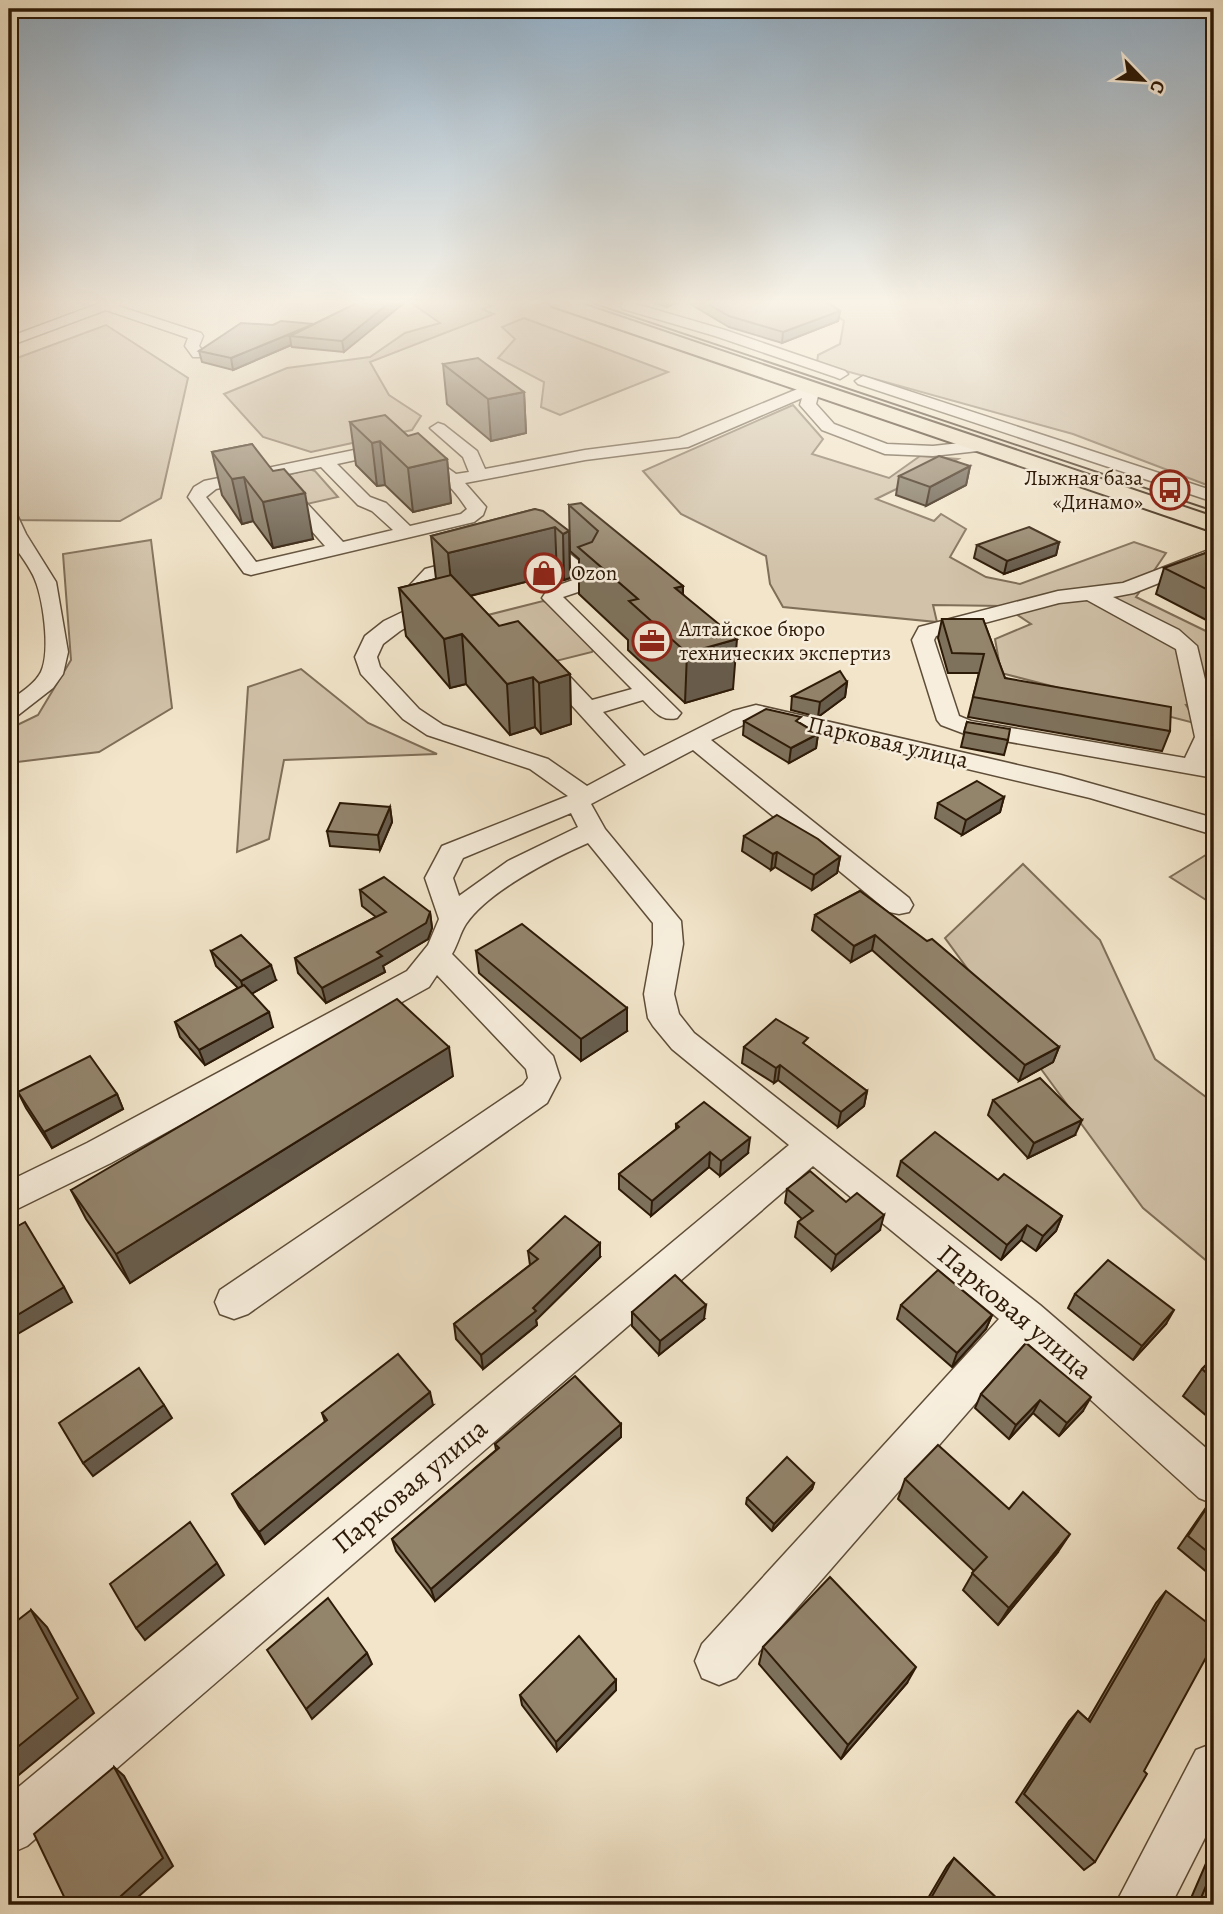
<svg xmlns="http://www.w3.org/2000/svg" width="1223" height="1914" font-family="Alegreya,serif">
<rect width="100%" height="100%" fill="#f2e5ca"/>
<filter id="stains"><feTurbulence type="fractalNoise" baseFrequency=".00286" numOctaves="4"/><feColorMatrix values="0 0 0 0 .2 0 0 0 0 .09 0 0 0 0 .02 0 0 0 .5 -.17"/></filter>
<radialGradient id="worn" r=".72"><stop offset=".6" stop-color="#630" stop-opacity="0"/><stop offset="1" stop-color="#630" stop-opacity=".3"/></radialGradient>
<!-- green -->
<g fill="#d1c2a9" stroke="#7f6e58" stroke-width="2">
<polygon points="410,302 483,302 492,306 482,309 494,314 370,362 389,395 421,416 412,430 311,452 263,437 224,394 287,368 370,357 405,333 440,323"/>
<polygon points="818,302 1214,302 1214,478 1207,485 1073,434 817,363 818,355 840,344 844,321"/>
<polygon points="524,318 668,372 560,415 541,407 544,382 498,358 515,339 502,327"/>
<polygon points="106,325 188,378 161,498 120,521 9,520 9,361"/>
<polygon points="793,405 823,439 812,454 889,478 920,456 958,459 876,499 934,521 941,514 966,529 950,557 986,577 1020,584 1134,542 1166,553 1136,597 1214,635 1214,704 1186,705 1198,724 1001,673 995,639 1031,624 1004,606 933,605 937,622 783,607 770,584 766,556 681,514 643,471"/>
<polygon points="309,469 315,471 338,497 307,504 287,475"/>
<polygon points="151,540 172,708 99,752 9,763 9,729 38,715 71,660 63,554"/>
<polygon points="543,601 550,603 594,648 592,652 548,663 480,617"/>
<polygon points="301,669 368,723 437,754 284,760 269,839 237,852 248,687"/>
<polygon points="1214,850 1214,905 1170,877"/>
<polygon points="1023,864 1100,940 1155,1059 1214,1103 1214,1267 1143,1208 945,938"/>
</g>
<g fill="none" stroke-linecap="round" stroke-linejoin="round">
<!-- minor casing -->
<g stroke="#5e4d38" stroke-width="3">
<g id="minor">
<polygon points="103,302 122,302 118,306 201,333 203,336 199,346 205,354 203,357 193,357 185,346 188,338 106,310 9,346 9,337"/>
<polygon points="624,302 637,302 636,304 725,330 845,371 848,374 840,379 835,377 715,336 623,309 621,306"/>
<polygon points="863,376 1214,491 1214,502 858,384 855,381"/>
<path d="M812,383l8,5 -4,16 18,20 53,20 46,2 45,-5 8,5 -8,5 -45,5 -48,-2 -63,-24 -22,-25 2,-7 -114,49 -103,13 -120,23 21,24 -3,8 -9,7 -223,53 -7,-2 -56,-76 6,-10 10,-6 184,-38 33,6 35,25 13,-2 -6,-15 -33,-29 8,-5 6,2 33,26 8,18 100,-19 94,-12zM388,453c33,3 62,29 79,56l-6,5 -51,12 -24,-23 -16,-6 -33,-33zM321,467l37,38 14,6 21,19 -50,12 -54,-58 -6,-1 -9,5 51,58 -69,16 -50,-65 10,-8z"/>
<path d="M9,511l9,6 8,17 30,48 12,70 -5,22 -10,14 -36,28 -8,2v-17c11,-8 26,-17 32,-29 10,-21 2,-77 -8,-97 -15,-29 -26,-27 -24,-64z"/>
<path d="M535,540l20,2 36,29 3,4 -4,13 -27,9 118,116 -4,5c-16,4 -23,-7 -34,-18l-40,12 41,44 89,-45 23,-6 305,70 153,43v17l-124,-37 -334,-79 -45,21 198,158 4,7 -4,7 -10,2 -10,-2 -196,-162 -102,54 14,25 76,92 2,23 -9,50 5,20 15,19 346,272 174,150v49l-15,-6 -171,-155 -292,335 -17,7 -17,-7 -7,-17 7,-17 297,-325 -186,-153 -786,680 -18,8v-59l780,-650 -117,-96 -19,-23 -5,-8 -4,-24 9,-50v-21l-65,-80c-35,15 -101,49 -122,81 -6,9 -8,20 -14,30l101,102 7,22 -13,25 -299,211 -14,5 -14,-5 -5,-12 5,-12 303,-205 5,-7 -2,-9 -89,-94 -8,12 -318,176 -102,50v-32l78,-38 320,-172 21,-26 11,-26 -14,-41 17,-32 126,-50 -38,-27 -103,-34 -24,-16 -42,-45 -6,-17 10,-21 19,-15 27,-13 -1,-23 15,-16 49,-13 7,2 3,4 -3,4 -42,11 -9,9 3,20 -8,10 -25,15 -17,13 -6,13 3,10 39,42 24,16 105,34 39,27 39,-21 -89,-98 3,-5h16l36,38 40,-11 -90,-91 6,-9 25,-9 1,-3 -31,-25 -15,-2 -3,-4 3,-4zM571,813l7,14 -70,34 -49,35 -6,-18 10,-20z"/>
<path d="M1214,548v13l-80,32 -21,4 66,33 18,16 17,71v31l-6,14 6,2v14l-249,-44 -24,-9 -4,-5 -25,-80 7,-13 139,-36 65,-8zM1087,600l89,49 19,88 -10,21 -214,-37 -12,-5 -25,-76 2,-4 123,-33z"/>
<polygon points="1214,1743 1214,1820 1171,1905 1115,1905 1196,1750"/>
</g>
</g>
<!-- highway casing -->
<g stroke="#2d1a07" stroke-width="4">
<polygon id="highway" points="550,302 576,302 1214,517 1214,532 552,306"/>
</g>
<!-- minor -->
<use href="#minor" fill="#f7eedd" fill-rule="evenodd"/>
<!-- highway -->
<use href="#highway" fill="#f2e5ca" fill-rule="evenodd"/>
<!-- tram -->
<polyline stroke="#2d1a07" stroke-width="2" points="589,302 1214,511"/>
</g>
<!-- wall -->
<g fill="#7e725d" stroke="#2d1a07" stroke-width="2">
<polygon points="359,302 344,352 292,347 291,345 233,370 202,362 199,351 273,325 314,324"/>
<polygon points="652,302 679,302 667,307"/>
<polygon points="687,302 827,302 840,311 838,321 782,343 729,327"/>
<polygon points="443,364 524,392 526,433 491,441 447,404"/>
<polygon points="350,422 408,436 447,459 451,503 413,512 385,485 377,486 356,465"/>
<polygon points="252,444 313,539 273,548 253,521 242,524 222,495 212,452"/>
<polygon points="970,466 966,485 926,506 896,495 899,476"/>
<polygon points="569,505 683,586 683,594 733,689 685,703 628,650 628,640 579,594 579,559 570,551"/>
<polygon points="535,509 569,531 570,578 564,580 557,574 470,596 499,626 570,674 571,724 541,734 535,727 510,735 466,684 450,688 406,636 399,588 436,579 431,536"/>
<polygon points="1059,542 1056,555 1004,574 974,558 977,545"/>
<polygon points="1214,550 1214,624 1156,594 1164,568"/>
<polygon points="942,619 983,619 1005,678 1170,731 1162,751 968,717 979,673 948,673 938,638"/>
<polygon points="847,682 845,697 818,717 791,710 792,696"/>
<polygon points="744,721 800,723 818,734 816,748 789,763 743,735"/>
<polygon points="967,722 1008,740 1004,755 961,747"/>
<polygon points="1004,797 1000,812 962,835 935,818 938,803"/>
<polygon points="390,807 392,822 380,850 330,846 327,831"/>
<polygon points="744,836 840,857 837,873 812,890 775,867 771,870 742,851"/>
<polygon points="360,890 430,912 432,928 428,939 383,966 385,972 326,1003 298,973 295,958 376,917 362,906"/>
<polygon points="860,891 1059,1047 1053,1062 1019,1081 872,950 851,962 812,930 815,915"/>
<polygon points="211,951 276,980 251,994 273,1027 205,1065 180,1037 175,1022 238,988 216,966"/>
<polygon points="476,951 627,1031 581,1061 479,973"/>
<polygon points="807,1046 867,1091 864,1106 838,1127 778,1080 774,1083 742,1063 744,1047"/>
<polygon points="453,1076 130,1283 86,1219 71,1190"/>
<polygon points="18,1092 117,1094 123,1109 52,1148 26,1108"/>
<polygon points="993,1100 1075,1135 1028,1158 988,1115"/>
<polygon points="676,1124 748,1153 720,1176 709,1167 651,1216 619,1189 619,1174 676,1129"/>
<polygon points="901,1161 998,1180 1062,1216 1056,1231 1036,1251 1021,1240 1001,1260 897,1176"/>
<polygon points="787,1189 846,1202 880,1230 832,1270 795,1237 798,1222 802,1219 785,1203"/>
<polygon points="528,1251 600,1257 536,1320 537,1325 483,1369 456,1339 454,1324 530,1265"/>
<polygon points="1075,1294 1166,1324 1133,1360 1068,1308"/>
<polygon points="901,1305 992,1315 986,1329 952,1367 897,1319"/>
<polygon points="632,1312 704,1319 659,1355 632,1326"/>
<polygon points="1026,1343 1083,1411 1059,1436 1033,1413 1009,1439 975,1408 981,1394"/>
<polygon points="1214,1357 1214,1422 1183,1396 1202,1369"/>
<polygon points="433,1405 265,1544 239,1507 232,1494 325,1422 322,1413"/>
<polygon points="621,1424 621,1437 435,1601 396,1551 392,1539 496,1450 495,1444"/>
<polygon points="905,1479 1009,1509 1058,1552 998,1625 963,1590 974,1571 898,1499"/>
<polygon points="814,1483 812,1489 772,1531 746,1504 747,1498"/>
<polygon points="1214,1496 1214,1578 1178,1548"/>
<polygon points="1166,1591 1095,1862 1084,1870 1016,1802 1069,1721 1078,1711 1088,1720 1156,1603"/>
<polygon points="763,1647 907,1683 841,1759 759,1664"/>
<polygon points="616,1680 616,1690 557,1751 522,1705 520,1695"/>
<polygon points="1214,1845 1214,1905 1188,1905"/>
<polygon points="954,1858 1004,1905 924,1905 947,1866"/>
</g>
<!-- shaded-wall -->
<g fill="#675c4c" stroke="#2d1a07" stroke-width="2">
<polygon points="390,302 404,303 344,352 342,341"/>
<polygon points="667,302 679,302 667,307"/>
<polygon points="840,311 838,321 782,343 783,332"/>
<polygon points="314,324 290,336 291,345 233,370 231,358"/>
<polygon points="524,392 526,433 491,441 488,399"/>
<polygon points="380,441 385,485 377,486 372,443"/>
<polygon points="447,459 451,503 413,512 408,468"/>
<polygon points="970,466 966,485 926,506 930,487"/>
<polygon points="244,477 253,521 242,524 232,479"/>
<polygon points="305,493 313,539 273,548 263,502"/>
<polygon points="555,527 557,574 453,600 448,553"/>
<polygon points="569,531 570,578 564,580 563,534"/>
<polygon points="1059,542 1056,555 1004,574 1007,561"/>
<polygon points="683,586 681,635 675,588"/>
<polygon points="462,634 466,684 450,688 444,639"/>
<polygon points="737,639 733,689 685,703 687,653"/>
<polygon points="570,674 571,724 541,734 539,683"/>
<polygon points="533,677 535,727 510,735 507,684"/>
<polygon points="847,682 845,697 818,717 820,702"/>
<polygon points="818,734 816,748 789,763 791,748"/>
<polygon points="1004,797 1000,812 962,835 966,820"/>
<polygon points="390,807 392,822 380,850 378,835"/>
<polygon points="777,852 775,867 771,870 773,854"/>
<polygon points="840,857 837,873 812,890 814,875"/>
<polygon points="430,912 432,928 428,939 383,966 385,972 326,1003 322,988 377,952"/>
<polygon points="875,935 872,950 851,962 854,946"/>
<polygon points="271,965 276,980 246,997 241,981"/>
<polygon points="627,1008 627,1031 581,1061 581,1039"/>
<polygon points="269,1012 273,1027 205,1065 199,1050"/>
<polygon points="449,1047 453,1076 130,1283 116,1254"/>
<polygon points="1059,1047 1053,1062 1019,1081 1025,1065"/>
<polygon points="780,1065 778,1080 774,1083 776,1068"/>
<polygon points="867,1091 864,1106 838,1127 841,1112"/>
<polygon points="117,1094 123,1109 52,1148 44,1132"/>
<polygon points="1082,1120 1075,1135 1028,1158 1034,1143"/>
<polygon points="750,1138 748,1153 720,1176 721,1161"/>
<polygon points="710,1152 709,1167 651,1216 652,1201"/>
<polygon points="884,1215 880,1230 832,1270 836,1255"/>
<polygon points="1062,1216 1056,1231 1036,1251 1043,1236"/>
<polygon points="1027,1225 1021,1240 1001,1260 1007,1245"/>
<polygon points="600,1243 600,1257 536,1320 537,1325 483,1369 481,1355 533,1308"/>
<polygon points="64,1287 72,1302 9,1339 9,1320"/>
<polygon points="706,1305 704,1319 659,1355 660,1341"/>
<polygon points="1174,1310 1166,1324 1133,1360 1142,1346"/>
<polygon points="992,1315 986,1329 952,1367 957,1353"/>
<polygon points="430,1392 433,1405 265,1544 259,1532"/>
<polygon points="1091,1397 1083,1411 1059,1436 1067,1423"/>
<polygon points="1040,1400 1033,1413 1009,1439 1016,1425"/>
<polygon points="164,1405 172,1418 93,1476 83,1463"/>
<polygon points="621,1424 621,1437 435,1601 431,1589"/>
<polygon points="814,1483 812,1489 772,1531 774,1524"/>
<polygon points="1070,1534 1058,1552 998,1625 1009,1608"/>
<polygon points="217,1563 224,1575 145,1640 136,1628"/>
<polygon points="31,1610 47,1627 94,1713 9,1783 9,1754"/>
<polygon points="367,1653 372,1664 312,1719 306,1709"/>
<polygon points="916,1667 907,1683 841,1759 848,1745"/>
<polygon points="616,1680 616,1690 557,1751 556,1742"/>
<polygon points="114,1767 124,1776 173,1866 129,1905 111,1905"/>
</g>
<!-- building -->
<g fill="#93846c" stroke="#2d1a07" stroke-width="2">
<polygon points="359,302 390,302 342,341 290,336"/>
<polygon points="705,302 827,302 840,311 783,332 729,316"/>
<polygon points="281,321 314,324 231,358 199,351 241,323 273,325"/>
<polygon points="478,358 524,392 488,399 443,364"/>
<polygon points="385,415 408,436 418,433 447,459 408,468 380,441 372,443 350,422"/>
<polygon points="252,444 273,471 284,469 305,493 263,502 244,477 232,479 212,452"/>
<polygon points="939,456 970,466 930,487 899,476"/>
<polygon points="581,503 683,586 675,588 737,639 687,653 629,601 638,599 578,547 592,542 598,531 569,505"/>
<polygon points="535,509 543,511 569,531 563,534 555,527 448,553 431,536"/>
<polygon points="1029,527 1059,542 1007,561 977,545"/>
<polygon points="1214,550 1214,593 1164,568"/>
<polygon points="451,575 499,626 518,621 570,674 539,683 533,677 507,684 462,634 444,639 399,588"/>
<polygon points="942,619 983,619 1005,678 1171,707 1170,731 973,697 984,654 952,653"/>
<polygon points="840,671 847,682 820,702 792,696"/>
<polygon points="766,709 801,717 796,721 818,734 791,748 744,721"/>
<polygon points="967,722 1010,729 1008,740 964,732"/>
<polygon points="977,781 1004,797 966,820 938,803"/>
<polygon points="340,803 390,807 378,835 327,831"/>
<polygon points="777,815 818,839 840,857 814,875 777,852 773,854 744,836"/>
<polygon points="384,877 430,912 426,923 377,952 382,956 322,988 295,958 386,912 360,890"/>
<polygon points="860,891 927,941 932,939 1059,1047 1025,1065 875,935 854,946 815,915"/>
<polygon points="522,924 627,1008 581,1039 476,951"/>
<polygon points="241,935 271,965 241,981 211,951"/>
<polygon points="244,985 269,1012 199,1050 175,1022"/>
<polygon points="397,999 449,1047 116,1254 71,1190"/>
<polygon points="776,1019 808,1038 803,1043 867,1091 841,1112 780,1065 776,1068 744,1047"/>
<polygon points="90,1056 117,1094 44,1132 18,1092"/>
<polygon points="1040,1078 1082,1120 1034,1143 993,1100"/>
<polygon points="704,1102 750,1138 721,1161 710,1152 652,1201 619,1174 679,1127 676,1124"/>
<polygon points="935,1132 998,1180 1004,1174 1062,1216 1043,1236 1027,1225 1007,1245 901,1161"/>
<polygon points="810,1171 846,1202 857,1193 884,1215 836,1255 798,1222 813,1211 787,1189"/>
<polygon points="565,1216 600,1243 533,1308 536,1311 481,1355 454,1324 538,1259 528,1251"/>
<polygon points="25,1222 64,1287 9,1320 9,1231"/>
<polygon points="1108,1260 1174,1310 1142,1346 1075,1294"/>
<polygon points="938,1270 992,1315 957,1353 901,1305"/>
<polygon points="675,1275 706,1305 660,1341 632,1312"/>
<polygon points="1026,1343 1091,1397 1067,1423 1040,1400 1016,1425 981,1394"/>
<polygon points="398,1354 430,1392 259,1532 232,1494 327,1420 322,1413"/>
<polygon points="1214,1357 1214,1380 1202,1369"/>
<polygon points="139,1368 164,1405 83,1463 59,1423"/>
<polygon points="575,1376 621,1424 431,1589 392,1539 499,1448 495,1444"/>
<polygon points="938,1445 1009,1509 1023,1492 1070,1534 1009,1608 972,1573 987,1557 905,1479"/>
<polygon points="787,1457 814,1483 774,1524 747,1498"/>
<polygon points="1214,1497 1214,1557 1188,1536"/>
<polygon points="190,1522 217,1563 136,1628 110,1584"/>
<polygon points="830,1577 916,1667 848,1745 763,1647"/>
<polygon points="1166,1591 1214,1628 1214,1643 1144,1771 1147,1774 1095,1862 1024,1794 1078,1711 1090,1722"/>
<polygon points="328,1598 367,1653 306,1709 267,1650"/>
<polygon points="31,1610 78,1698 9,1754 9,1627"/>
<polygon points="579,1636 616,1680 556,1742 520,1695"/>
<polygon points="114,1767 163,1858 111,1905 68,1905 34,1834"/>
<polygon points="954,1858 1004,1905 927,1905"/>
<polygon points="1214,1867 1214,1905 1198,1905"/>
</g>
<!-- sky -->
<linearGradient id="sky" x2="0" y2="1"><stop stop-color="#91acc2"/><stop offset="0.53" stop-color="#f9f3e7"/><stop offset="1" stop-color="#f9f3e7" stop-opacity="0"/></linearGradient>
<rect width="1223" height="570" fill="url(#sky)"/>
<!-- icons -->
<defs>
<g id="bus-ring" transform="scale(2.0125)"><circle r="9.5" fill="#f7eedd" stroke="#8f2418" stroke-width="1.5"/><path d="M-5-6H5V4H4V6H2V4H-2V6H-4V4H-5ZM-3.5-4V0h7V-4ZM-3.5 1.2v1.5H-2V1.2ZM2 1.2v1.5H3.5V1.2Z" fill="#8f2418"/></g>
<g id="shop-ring" transform="scale(2.0125)"><circle r="9.5" fill="#f7eedd" stroke="#8f2418" stroke-width="1.5"/><path d="M-5-2.5h2.3a2.7 3.5 0 0 1 5.4 0H5L5.5 6h-11ZM-1.5-2.5h3a1.5 2.3 0 0 0-3 0Z" fill="#8f2418"/></g>
<g id="office-ring" transform="scale(2.0125)"><circle r="9.5" fill="#f7eedd" stroke="#8f2418" stroke-width="1.5"/><path d="M-6-3h4V-5.5h4V-3h4V5H-6ZM-1-4.5V-3h2v-1.5ZM-6 0V1H6V0Z" fill="#8f2418"/></g>
</defs>
<g fill-rule="evenodd">
<use href="#bus-ring" x="1170" y="490"/>
<use href="#shop-ring" x="544" y="573"/>
<use href="#office-ring" x="652" y="641"/>
</g>
<g text-anchor="middle" dominant-baseline="central" stroke-width="5" stroke-linejoin="round" paint-order="stroke">
<!-- far-poi labels -->
<g font-size="21" fill="#2d1a07" stroke="#f7eedd" text-anchor="start">
<text x="1143" y="478" text-anchor="end">Лыжная база<tspan x="1143" dy="24">«Динамо»</tspan></text>
<text x="571" y="573">Ozon</text>
<text x="679" y="629">Алтайское бюро<tspan x="679" dy="24">технических экспертиз</tspan></text>
</g>
<!-- street labels -->
<g font-size="24" fill="#2d1a07" stroke="#f7eedd">
<text transform="translate(888 742) rotate(13)">Парковая улица</text>
</g>
<!-- near-street labels -->
<g font-size="28" fill="#2d1a07" stroke="#f7eedd">
<text transform="translate(1015 1312) rotate(40)">Парковая улица</text>
<text transform="translate(410 1486) rotate(-40)">Парковая улица</text>
</g>
</g>
<!-- margin -->
<rect width="1223" height="1914" fill="none" stroke="#f2e5ca" stroke-width="35"/>
<rect x="10" y="10" width="1202" height="1893" fill="none" stroke="#2d1a07" stroke-width="3.5"/>
<rect x="18" y="18" width="1188" height="1879" fill="none" stroke="#2d1a07" stroke-width="2"/>
<!-- north arrow -->
<g transform="translate(1143 80) rotate(115)" stroke="#f7eedd" stroke-width="5" paint-order="stroke">
<path d="M0-5L12 26L0 18L-12 26Z" fill="#2d1a07"/>
<text y="-10" font-size="19" font-weight="bold" text-anchor="middle" fill="#2d1a07">С</text>
</g>
<rect width="100%" height="100%" filter="url(#stains)"/>
<rect width="100%" height="100%" fill="url(#worn)"/>
</svg>
